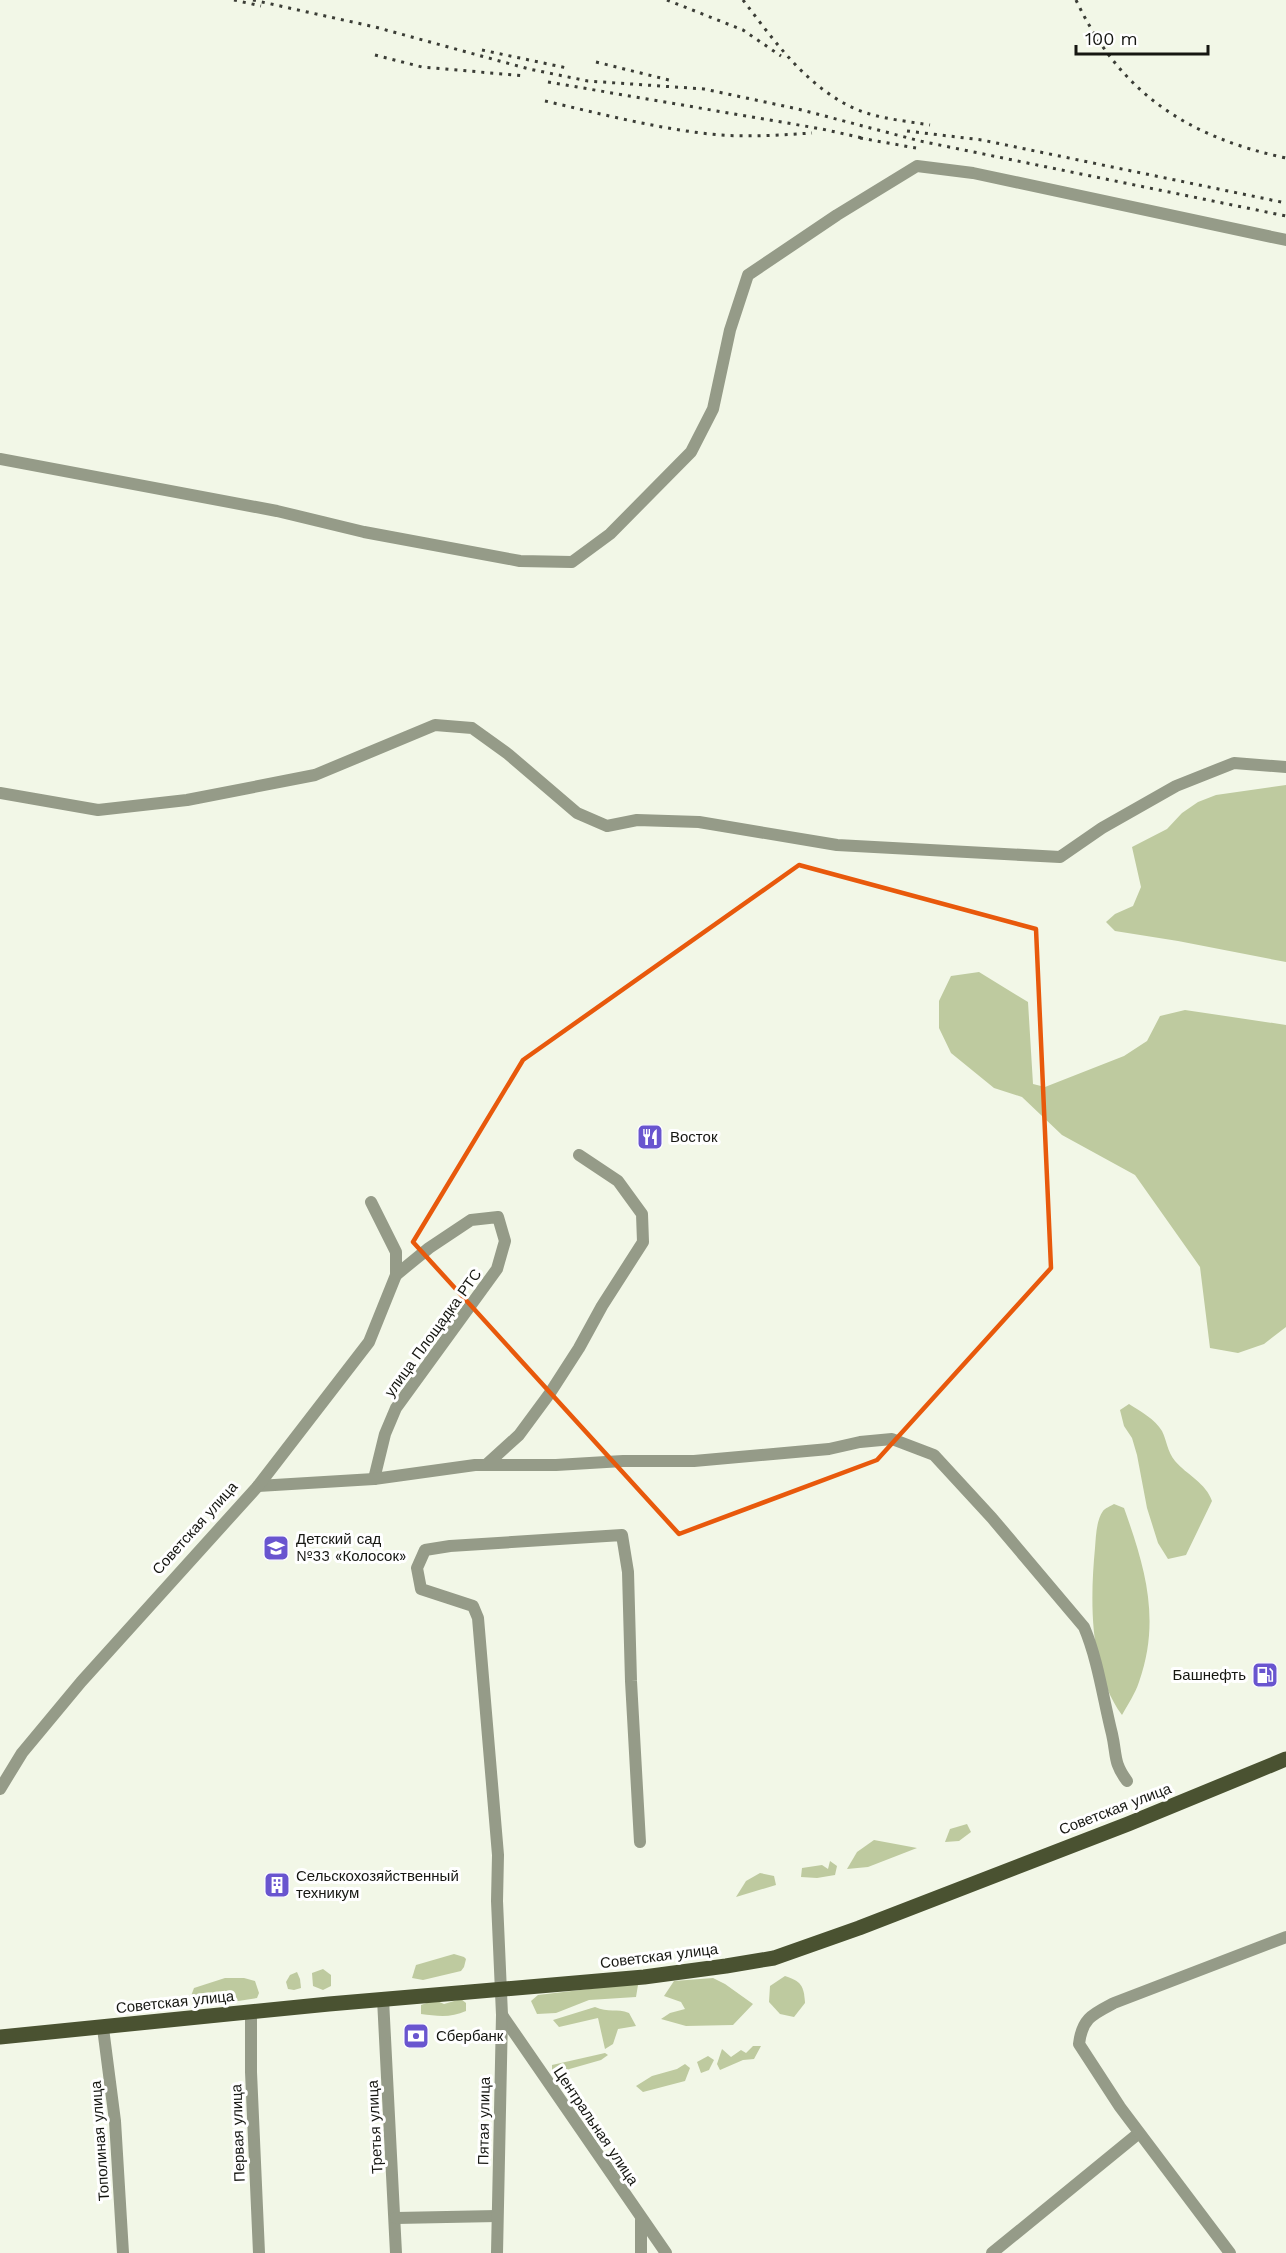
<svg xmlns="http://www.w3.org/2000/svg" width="1286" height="2253" font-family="'Work Sans',sans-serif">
<rect width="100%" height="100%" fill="#f2f7e7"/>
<!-- green -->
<g fill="#beca9f">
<polygon points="1286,785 1286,962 1178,941 1115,931 1106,922 1115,914 1133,906 1141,887 1132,847 1167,829 1182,813 1198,802 1216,795"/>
<polygon points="979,972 1028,1002 1033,1084 1045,1087 1124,1056 1147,1041 1160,1016 1185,1010 1286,1025 1286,1327 1264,1344 1238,1353 1210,1348 1200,1267 1135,1175 1062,1135 1022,1097 994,1088 951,1053 939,1028 939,1001 951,976"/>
<path d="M1129,1404c11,7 26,15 33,27 5,10 5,20 13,30 12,14 31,22 37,40l-26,54 -18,4 -10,-16 -11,-35 -10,-53 -5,-17 -8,-12 -4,-16z"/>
<path d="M1114,1504l10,4c21,59 37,112 15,174 -4,12 -11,22 -17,33 -33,-45 -32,-114 -27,-167 1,-11 1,-27 8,-37 2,-3 8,-5 11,-7z"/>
<polygon points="967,1824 971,1832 959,1841 945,1842 950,1829"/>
<polygon points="874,1840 917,1848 868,1867 847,1869 857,1852"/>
<polygon points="830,1861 837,1866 835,1875 817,1878 801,1877 802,1868 822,1865 828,1869"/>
<polygon points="760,1873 774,1876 776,1885 736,1897 746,1881"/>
<polygon points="454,1954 464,1957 466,1959 464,1967 461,1971 423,1980 412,1978 416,1965"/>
<polygon points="323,1969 331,1975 331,1986 323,1990 313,1986 312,1973"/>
<polygon points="297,1972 300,1979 301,1988 294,1990 288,1989 286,1982 290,1975"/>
<path d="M785,1976c16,5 19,10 20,27l-11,14 -14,-3 -11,-12 1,-16z"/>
<polygon points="225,1978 244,1978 255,1981 259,1993 257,1998 206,2006 193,2002 191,1996 194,1988"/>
<polygon points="713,1978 725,1984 753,2004 733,2025 686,2026 661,2019 670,2013 685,2009 681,2002 664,1996 674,1981"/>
<polygon points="631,1984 638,1985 636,1997 589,2000 556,2013 537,2014 531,2001 538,1995"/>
<path d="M461,1999l5,4v8c-15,7 -29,5 -45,3v-9l14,-5 9,4z"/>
<path d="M595,2007c13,6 22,1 34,6l7,13 -18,3 -5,15 -8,5 -7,-31 -39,9 -6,-7z"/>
<polygon points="753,2046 761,2046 754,2059 743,2060 720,2070 717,2064 722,2049 731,2057 741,2050 746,2053"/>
<polygon points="605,2053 608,2055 601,2060 552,2074 552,2065"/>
<polygon points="708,2056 714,2060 709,2070 701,2073 697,2062"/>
<polygon points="685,2064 690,2068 685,2081 643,2092 636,2086 652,2076 677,2069"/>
</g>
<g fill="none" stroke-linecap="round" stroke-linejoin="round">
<!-- minor -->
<g stroke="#959b88" stroke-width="12">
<polyline points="0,459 277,511 364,532 520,561 572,562 610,534 691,452 713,409 730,330 748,275 837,215 917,166 973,173 1286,240"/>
<polyline points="0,793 98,810 187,800 315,775 435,725 472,728 508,754 577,813 607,826 637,820 699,822 837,845 1060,857 1102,828 1176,786 1234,763 1286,767"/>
<polyline points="486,1465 519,1435 550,1393 579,1348 602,1306 643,1242 642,1214 618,1181 579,1155"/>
<polyline points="374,1479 385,1434 396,1408 497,1269 505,1241 498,1217 471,1220 429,1248 396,1275"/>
<path d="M258,1486l116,-7 101,-14h81l67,-4h71l135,-12 31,-7 32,-3 42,16 58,63 92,109c14,33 19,71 28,107 5,22 1,28 15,47"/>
<polyline points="0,1789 22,1753 81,1682 258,1486 369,1342 396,1275 396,1252 371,1202"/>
<polyline points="383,1999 396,2253"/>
<polyline points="251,2012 251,2072 259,2253"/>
<polyline points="502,2015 666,2253"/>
<polyline points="103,2028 115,2121 123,2253"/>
<polyline points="396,2218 497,2216"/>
<polyline points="497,2253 502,2015 497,1901 498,1855 478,1618 473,1606 421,1589 417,1568 425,1550 450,1546 622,1535 628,1572 631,1681 640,1842"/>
<polyline points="641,2253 641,2220"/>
<polyline points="992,2253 1139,2133"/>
<path d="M1230,2253l-110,-146 -41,-63c3,-26 14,-30 35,-41l172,-66"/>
</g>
<!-- major -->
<polyline stroke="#4a5231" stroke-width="15" points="0,2037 329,2004 644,1977 726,1966 774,1958 859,1928 1128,1824 1286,1759"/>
<!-- rail -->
<g stroke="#3b3d36" stroke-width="3" stroke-dasharray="3 6" stroke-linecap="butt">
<polyline points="234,0 261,6"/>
<polyline points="253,0 375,27 529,69 588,81 704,89 798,109 920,141 1286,216"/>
<polyline points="667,0 743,30 781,56"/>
<path d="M743,0c32,42 65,89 115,110 23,9 48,11 72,15"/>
<path d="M1076,0c44,93 111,137 210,158"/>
<polyline points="482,50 567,68"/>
<polyline points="375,55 422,67 526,76"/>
<polyline points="596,62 669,80"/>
<polyline points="548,82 822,129 867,139"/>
<path d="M545,101c57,13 117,29 175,34 31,2 62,0 92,-2"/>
<polyline points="907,131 982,140 1286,203"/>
<polyline points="860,138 916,148"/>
</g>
</g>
<!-- marked area -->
<path fill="none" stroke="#e8590c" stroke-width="4.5" stroke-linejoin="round" d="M799,865l237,64 15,339 -174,192 -198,74 -266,-292 110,-182z"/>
<!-- icons -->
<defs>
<g id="restaurant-square" transform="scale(1.35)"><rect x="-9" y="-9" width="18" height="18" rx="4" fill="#6955cf" stroke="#fff"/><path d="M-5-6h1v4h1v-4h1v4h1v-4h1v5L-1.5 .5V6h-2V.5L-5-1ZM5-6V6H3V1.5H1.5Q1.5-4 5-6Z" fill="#fff"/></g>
<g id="school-square" transform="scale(1.35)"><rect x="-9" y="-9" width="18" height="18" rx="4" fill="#6955cf" stroke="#fff"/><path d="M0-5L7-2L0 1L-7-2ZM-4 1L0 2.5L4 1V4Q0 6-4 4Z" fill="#fff"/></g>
<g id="fuel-square" transform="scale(1.35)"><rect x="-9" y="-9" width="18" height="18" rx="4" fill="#6955cf" stroke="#fff"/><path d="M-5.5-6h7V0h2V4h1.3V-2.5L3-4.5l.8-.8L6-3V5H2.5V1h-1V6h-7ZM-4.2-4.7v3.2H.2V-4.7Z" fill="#fff"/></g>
<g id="building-square" transform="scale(1.35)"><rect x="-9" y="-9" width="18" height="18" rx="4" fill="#6955cf" stroke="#fff"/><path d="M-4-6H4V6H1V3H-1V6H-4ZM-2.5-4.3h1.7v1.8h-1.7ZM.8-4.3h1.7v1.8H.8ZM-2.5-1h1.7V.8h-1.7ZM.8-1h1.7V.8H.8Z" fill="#fff"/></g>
<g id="bank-square" transform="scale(1.35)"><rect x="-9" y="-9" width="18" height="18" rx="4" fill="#6955cf" stroke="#fff"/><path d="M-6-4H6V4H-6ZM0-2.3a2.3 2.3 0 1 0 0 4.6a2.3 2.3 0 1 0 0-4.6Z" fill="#fff"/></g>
</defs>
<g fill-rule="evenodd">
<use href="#restaurant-square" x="650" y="1137"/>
<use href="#school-square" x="276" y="1548"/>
<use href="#fuel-square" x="1265" y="1675"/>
<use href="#building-square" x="277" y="1885"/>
<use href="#bank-square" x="416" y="2036"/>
</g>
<g text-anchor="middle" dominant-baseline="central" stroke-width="6" stroke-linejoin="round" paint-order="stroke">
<!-- poi labels -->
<g font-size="15" fill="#161712" stroke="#fff" text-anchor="start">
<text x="670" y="1137">Восток</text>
<text x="296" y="1539">Детский сад<tspan x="296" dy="17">№33 «Колосок»</tspan></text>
<text x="1246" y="1675" text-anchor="end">Башнефть</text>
<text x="296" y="1876">Сельскохозяйственный<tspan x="296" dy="17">техникум</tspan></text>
<text x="436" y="2036">Сбербанк</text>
</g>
<!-- street labels -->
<g font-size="15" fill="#161712" stroke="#fff">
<text transform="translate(433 1333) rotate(-54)">улица Площадка РТС</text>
<text transform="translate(195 1528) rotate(-48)">Советская улица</text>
<text transform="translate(1115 1809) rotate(-21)">Советская улица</text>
<text transform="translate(659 1956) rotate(-7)">Советская улица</text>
<text transform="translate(175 2002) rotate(-6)">Советская улица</text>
<text transform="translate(484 2121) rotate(-89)">Пятая улица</text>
<text transform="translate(596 2126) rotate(56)">Центральная улица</text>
<text transform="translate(375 2127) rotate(-93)">Третья улица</text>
<text transform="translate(238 2133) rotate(-92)">Первая улица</text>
<text transform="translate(100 2141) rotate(-94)">Тополиная улица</text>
</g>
</g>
<!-- scale -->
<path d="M1076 45v9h132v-9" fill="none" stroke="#161712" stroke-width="3"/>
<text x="1085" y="45" font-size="18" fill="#161712" stroke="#ffffff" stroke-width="4.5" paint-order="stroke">100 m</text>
</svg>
